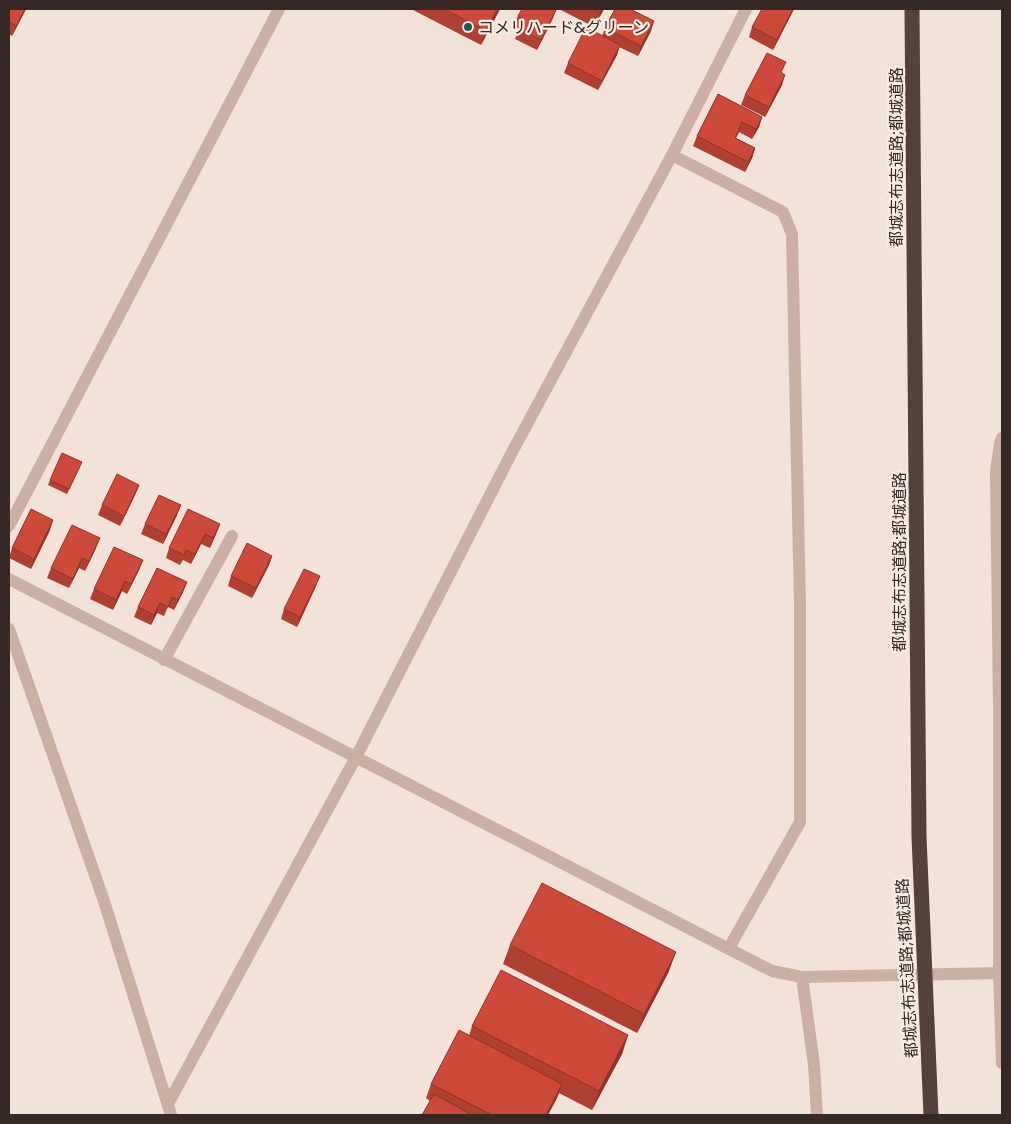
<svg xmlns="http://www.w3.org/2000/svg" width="1011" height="1124" font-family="Poppins,'Noto Sans JP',sans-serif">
<rect width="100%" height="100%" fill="#f2e2d7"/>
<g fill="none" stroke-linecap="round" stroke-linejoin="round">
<!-- street -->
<g stroke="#caafa2" stroke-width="12">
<polyline points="672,155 783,212 792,234 800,605 800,822 729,948"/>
<polyline points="9,526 279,9"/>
<polyline points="9,579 772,971 802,977 999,973 1002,1063"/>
<polyline points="9,629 103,898 171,1115"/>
<polyline points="164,660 232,536"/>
<polyline points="999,973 999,705 996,471 1000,443 1002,438"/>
<polyline points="802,977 814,1065 817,1115"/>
<polyline points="168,1104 356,757 511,454 672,155 746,9"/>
</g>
<!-- highway -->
<polyline stroke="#56403b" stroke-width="15" points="912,9 919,837 931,1115"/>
</g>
<!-- wall -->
<g fill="#b04032">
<polygon points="9,9 26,9 12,36 9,34"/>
<polygon points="411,9 500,9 481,45"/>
<polygon points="559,9 604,9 594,27"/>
<polygon points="762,9 794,9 773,50 749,37 752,27"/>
<polygon points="556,10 552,20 537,50 515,39 519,29 514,26 518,16"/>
<polygon points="605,28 651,31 638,56 619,47 617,55 598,90 564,73 568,63 602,36"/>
<polygon points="782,73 782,85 765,117 741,105 745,95"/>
<polygon points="718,94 762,117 759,127 752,139 739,132 736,138 755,148 752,158 745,172 693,146 697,136"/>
<polygon points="80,467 67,494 48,485 50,480"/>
<polygon points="139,485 135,495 120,526 98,515 102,505"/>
<polygon points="177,515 163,544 141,534 145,524"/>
<polygon points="220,524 216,534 210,548 201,544 191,564 183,560 180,565 166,558 169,548"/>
<polygon points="50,530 31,569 9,558 12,548"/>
<polygon points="96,548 85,571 79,568 69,588 47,578 51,568"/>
<polygon points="272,556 269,565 252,598 228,586 231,576"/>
<polygon points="143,560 139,570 127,594 122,591 113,610 90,599 94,589"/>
<polygon points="187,582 183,592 174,610 168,607 164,616 157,613 151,625 134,617 138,607"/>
<polygon points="316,586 297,627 281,619 284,609"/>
<polygon points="510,945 669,971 637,1033 503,964"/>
<polygon points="472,1026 628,1035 622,1054 592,1110 559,1093 548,1115 422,1115 430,1101 426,1098 431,1084 469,1036"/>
</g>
<!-- shaded-wall -->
<g fill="#903429">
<polygon points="25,9 26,9 12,36 16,26"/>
<polygon points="497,9 500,9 481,45 486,31"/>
<polygon points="601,9 604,9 594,27 600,12"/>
<polygon points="793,9 794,9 773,50 777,40"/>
<polygon points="556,10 552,20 537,50 541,40"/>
<polygon points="654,21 651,31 638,56 641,46"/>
<polygon points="620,45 617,55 598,90 602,81"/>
<polygon points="785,75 782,85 765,117 769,107"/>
<polygon points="762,117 759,127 752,139 756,129"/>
<polygon points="742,122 739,132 731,147 735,138"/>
<polygon points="755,148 752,158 745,172 748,162"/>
<polygon points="139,485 135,495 120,526 124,516"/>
<polygon points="181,505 177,515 163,544 166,534"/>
<polygon points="53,520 50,530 31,569 34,559"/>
<polygon points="220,524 216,534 210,548 213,538"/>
<polygon points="205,534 201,544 191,564 195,554"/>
<polygon points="100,538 96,548 85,571 89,561"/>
<polygon points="272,556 269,565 252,598 256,588"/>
<polygon points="82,558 79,568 69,588 73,579"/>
<polygon points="143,560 139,570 127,594 131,584"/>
<polygon points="320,576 316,586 297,627 300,617"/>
<polygon points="125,581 122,591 113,610 116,600"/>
<polygon points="187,582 183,592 174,610 178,600"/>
<polygon points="160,603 157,613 151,625 154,615"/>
<polygon points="676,952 669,971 637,1033 644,1014"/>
<polygon points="628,1035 622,1054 592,1110 599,1091"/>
<polygon points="562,1084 557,1098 548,1115 546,1115"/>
</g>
<!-- building -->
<g fill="#cd4a3a" stroke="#903429">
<polygon points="9,9 25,9 16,26 9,22"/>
<polygon points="444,9 497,9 486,31"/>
<polygon points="522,9 554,9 556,10 541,40 519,29 524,20 518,16"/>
<polygon points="593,9 601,9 600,12"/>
<polygon points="615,9 630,9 654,21 641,46 605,28"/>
<polygon points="762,9 793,9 777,40 752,27"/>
<polygon points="586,27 620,45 602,81 568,63"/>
<polygon points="767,53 786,62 781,72 785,75 769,107 745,95"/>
<polygon points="718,94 762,117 756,129 742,122 735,138 755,148 748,162 697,136"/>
<polygon points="62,453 82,462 69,489 50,480"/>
<polygon points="117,474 139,485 124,516 102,505"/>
<polygon points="159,495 181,505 166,534 145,524"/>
<polygon points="31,509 53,520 34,559 12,548"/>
<polygon points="188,509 220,524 213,538 205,534 195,554 186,550 184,555 169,548"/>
<polygon points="72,525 100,538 89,561 82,558 73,579 51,568"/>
<polygon points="247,543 272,556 256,588 231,576"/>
<polygon points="114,547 143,560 131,584 125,581 116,600 94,589"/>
<polygon points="157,568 187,582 178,600 172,597 168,607 160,603 154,615 138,607"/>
<polygon points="304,569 320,576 300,617 284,609"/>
<polygon points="542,883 676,952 644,1014 510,945"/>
<polygon points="501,970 628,1035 599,1091 472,1026"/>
<polygon points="459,1030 562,1084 546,1115 492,1115 431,1084"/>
<polygon points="434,1094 472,1115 422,1115"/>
</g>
<!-- markers -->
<circle fill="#195854" stroke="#faece3" stroke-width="2" cx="468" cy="27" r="5"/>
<g text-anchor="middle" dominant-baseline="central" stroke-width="4.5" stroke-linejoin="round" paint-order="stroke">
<!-- poi labels -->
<g font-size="16" fill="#352825" stroke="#faece3" text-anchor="start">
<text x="478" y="27">コメリハード&amp;グリーン</text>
</g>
<!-- street labels -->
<g font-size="16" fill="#352825" stroke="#faece3">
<text transform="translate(896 157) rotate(-90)">都城志布志道路;都城道路</text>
<text transform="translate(899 562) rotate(-90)">都城志布志道路;都城道路</text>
<text transform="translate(907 968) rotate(-93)">都城志布志道路;都城道路</text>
</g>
</g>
<!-- border -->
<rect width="1011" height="1124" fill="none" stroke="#352825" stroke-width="20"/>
</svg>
